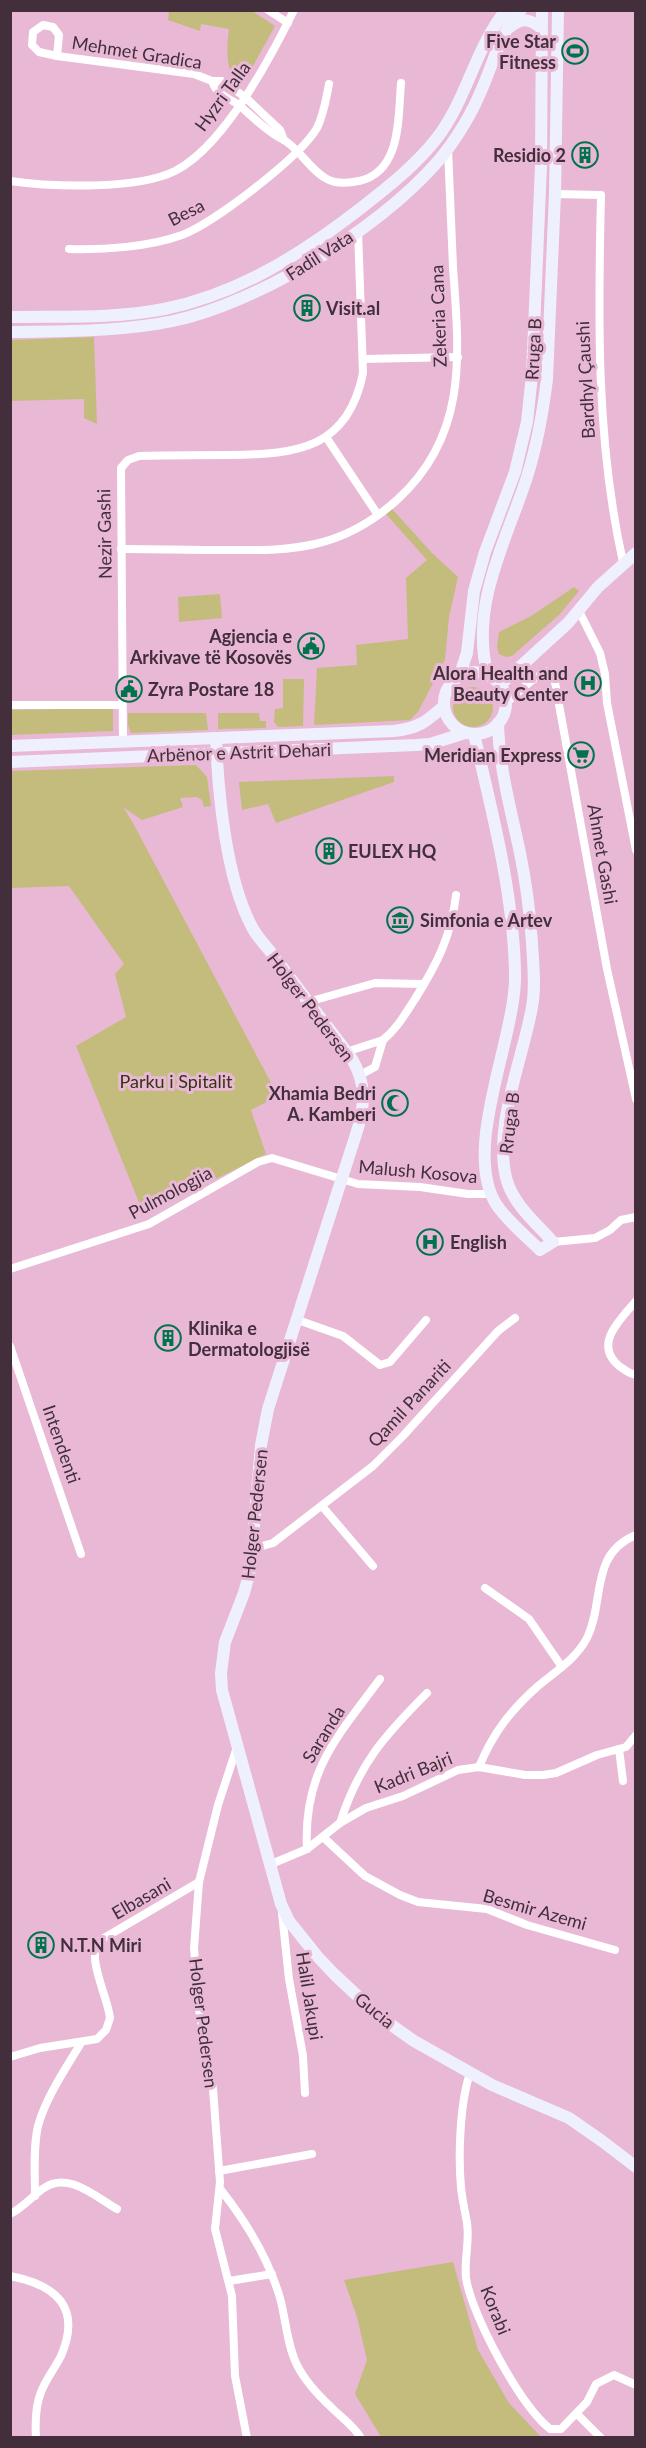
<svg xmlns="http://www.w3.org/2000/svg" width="646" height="2448" font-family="Lato,sans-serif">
<rect width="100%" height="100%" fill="#e8b8d5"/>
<!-- green -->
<g fill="#c4bc7d">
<path d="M169,11h83l23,15 -27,49 -6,5 -11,-6c-5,-16 -4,-28 -2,-45l-28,-5 -1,7 -32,-11z"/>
<polygon points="94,337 97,424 84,418 84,399 11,401 11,340"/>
<polygon points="392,509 432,553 458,577 449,617 445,660 418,712 410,720 314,725 317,668 357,665 356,645 408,639 406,578 427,560 386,514"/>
<polygon points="574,587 579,591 559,615 512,656 506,657 499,654 497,647 499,632 531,616"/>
<polygon points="220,594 222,618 179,622 178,597"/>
<polygon points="283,679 304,679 303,726 278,727 274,722 275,709 283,708"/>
<circle cx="473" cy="707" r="20"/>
<polygon points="113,708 113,731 11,735 10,710"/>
<polygon points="128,713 206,713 208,730 131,733 128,725"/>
<polygon points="218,713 259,713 260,721 266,721 266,728 218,729"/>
<polygon points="196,765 207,777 211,806 204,807 202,800 197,797 180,798 183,807 142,820 123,807 133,823 278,1096 251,1110 266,1154 144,1215 76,1046 126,1017 115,974 124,964 69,886 11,888 11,771"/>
<polygon points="394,776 394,782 276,823 268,804 242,810 239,782"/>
<polygon points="453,2262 478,2350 509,2403 541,2437 381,2437 355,2394 367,2360 357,2317 344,2280"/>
</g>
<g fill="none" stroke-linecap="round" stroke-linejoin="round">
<!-- street -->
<g stroke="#fff" stroke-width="8">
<polyline points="268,10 288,23"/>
<polygon points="43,25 53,27 59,35 57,56 39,52 32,45 33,32"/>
<polyline points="57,56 194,74 212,81 222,81 245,97 280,130 284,140"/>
<path d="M212,81c0,0 3,8 4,8 5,7 16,11 23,16 14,12 27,26 43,34 18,9 27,31 45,40 9,5 22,4 32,2 43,-9 39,-65 42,-98"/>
<path d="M10,181c42,6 127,9 165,-10 49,-25 95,-112 119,-161"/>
<path d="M555,194l46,1c-3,122 -5,247 22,367"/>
<path d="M69,249c35,1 80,-2 113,-14 32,-12 118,-78 135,-107 7,-14 9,-29 12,-44"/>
<polyline points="363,359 458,357"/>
<polyline points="326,437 378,515"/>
<path d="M121,549c34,0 69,1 104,1 30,0 60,1 90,-6 31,-7 60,-24 83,-45 71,-65 61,-146 55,-232 -2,-39 -3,-79 -5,-118"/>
<polyline points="579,611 600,653 605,674 607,703 636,850"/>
<path d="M505,704c12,-10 30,-29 42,-33l7,6 53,292 29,130"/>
<polyline points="10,705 122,705"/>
<path d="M123,741l-2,-273 7,-8 11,-4c31,-1 61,-1 92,-1 66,-1 117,-6 132,-82l-5,-143"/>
<polyline points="308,1002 375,983 424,984"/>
<path d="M383,1040c14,-11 22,-26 32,-41 22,-35 36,-62 41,-104"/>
<polyline points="346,1052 383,1040 375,1067 360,1075"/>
<polyline points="553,1242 595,1238 610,1230 621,1220 636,1217"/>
<polyline points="10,1269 149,1224 258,1162 272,1158 358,1184 420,1187 468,1194 492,1194"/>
<path d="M636,1301c-16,19 -43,43 -17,65 6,4 10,8 17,9"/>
<polyline points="295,1319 343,1336 380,1365 390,1362 426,1320"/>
<polyline points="10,1346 81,1554"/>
<polyline points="322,1506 373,1566"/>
<polyline points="252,1549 273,1543 373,1466 402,1437 498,1331 515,1318"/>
<polyline points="485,1588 529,1619 562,1667"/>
<polyline points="237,1747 218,1805 199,1882 194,1948 199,2010 213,2089 220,2182 215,2229 232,2296 235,2376 247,2438"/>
<polyline points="619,1749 623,1781"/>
<path d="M479,1767c14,-34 31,-56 59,-81 18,-15 38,-27 49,-48 18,-36 2,-84 49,-103"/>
<path d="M340,1823c19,-59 44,-87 87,-130"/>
<polyline points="323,1837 365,1876 400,1895 418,1902 487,1909 527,1925 615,1950"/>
<path d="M307,1849c-4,-77 30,-112 73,-170"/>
<polyline points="269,1865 307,1849 340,1823 366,1808 403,1796 458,1770 479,1767 525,1775 543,1775 556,1773 597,1755 626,1747 636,1735"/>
<polyline points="282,1913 289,1979 303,2056 305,2093"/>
<path d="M10,2057l30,-9 57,-9 9,-9 4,-12c-2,-21 -24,-60 -11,-77l100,-59"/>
<path d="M470,2073c-10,30 -12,82 -9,114 1,12 4,24 6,36 3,18 -3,36 -1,55 6,38 54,127 84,151h11l26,-27 9,-18 18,-9 22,10"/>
<polyline points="219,2171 312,2154"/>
<path d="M221,2190c26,33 47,67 59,108 6,22 7,47 17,67 8,16 22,31 35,43 10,10 21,17 29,30"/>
<path d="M35,2196c0,-23 -2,-48 3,-70 8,-29 28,-58 43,-83"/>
<path d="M10,2214c14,-7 22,-18 34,-26 24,-17 52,9 73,21"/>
<path d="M10,2276c46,9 72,31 51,80 -6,12 -15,23 -20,36 -6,15 -6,30 -5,46"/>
<polyline points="229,2281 272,2274"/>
<polyline points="577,2414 601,2438"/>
</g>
<!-- secondary -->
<g stroke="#eff0fe" stroke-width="12">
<path d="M510,27c12,-9 19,-9 31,1"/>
<path d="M10,317c52,-1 104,2 154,-8 74,-15 138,-55 197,-101 27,-21 55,-43 76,-70 30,-39 38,-90 69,-128"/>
<path d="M10,332c55,-1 110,0 163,-11 88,-18 224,-102 277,-175 12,-17 23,-35 31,-55 12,-26 19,-60 40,-81"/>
<circle cx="475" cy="703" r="31"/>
<path d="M488,676c-19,-70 18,-134 39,-199 10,-32 16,-65 20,-98l8,-185 3,-184"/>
<polyline points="459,677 467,653 474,591 485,552 515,472 527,422 532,375 541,166 542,10"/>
<polyline points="499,686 568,623 598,587 636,553"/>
<path d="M474,734c18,78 39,157 41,237 3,63 -54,176 -19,233 11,17 30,32 44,46l13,-8c-16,-18 -39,-37 -46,-61 -15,-52 16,-122 25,-174 4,-21 1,-43 0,-64 -2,-30 -6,-61 -12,-90 -9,-43 -21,-85 -22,-130"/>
<path d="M216,738c2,55 10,141 36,189 6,12 17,22 25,33 24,33 50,66 75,99 14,24 13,44 6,69l-90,281 -7,36 -11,126 -6,22 -19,49 -4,31 1,17 59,214 8,17 28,35 17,18 46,43 34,24 78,44 77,33 33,23 34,26"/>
<path d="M10,746l384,-15c25,-3 32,-9 50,-25"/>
<polyline points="10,762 416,745 430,744 465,733"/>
</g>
</g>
<!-- icons -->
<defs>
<g id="stadium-ring" transform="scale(1.35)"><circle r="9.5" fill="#e8b8d5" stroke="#00734e" stroke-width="1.5"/><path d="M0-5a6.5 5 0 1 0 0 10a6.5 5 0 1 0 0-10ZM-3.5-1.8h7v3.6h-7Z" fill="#00734e"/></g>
<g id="building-ring" transform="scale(1.35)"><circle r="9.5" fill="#e8b8d5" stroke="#00734e" stroke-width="1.5"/><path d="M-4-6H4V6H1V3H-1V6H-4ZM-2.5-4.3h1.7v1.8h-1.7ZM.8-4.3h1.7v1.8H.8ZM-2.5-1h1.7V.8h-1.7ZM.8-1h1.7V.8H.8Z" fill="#00734e"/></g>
<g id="civic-ring" transform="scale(1.35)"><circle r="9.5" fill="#e8b8d5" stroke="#00734e" stroke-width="1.5"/><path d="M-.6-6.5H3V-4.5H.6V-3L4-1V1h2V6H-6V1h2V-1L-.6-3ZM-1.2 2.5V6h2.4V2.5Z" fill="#00734e"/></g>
<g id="hospital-ring" transform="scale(1.35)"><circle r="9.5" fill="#e8b8d5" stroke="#00734e" stroke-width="1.5"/><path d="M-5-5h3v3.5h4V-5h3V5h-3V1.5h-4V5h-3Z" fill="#00734e"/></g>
<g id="supermarket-ring" transform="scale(1.35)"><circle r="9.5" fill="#e8b8d5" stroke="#00734e" stroke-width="1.5"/><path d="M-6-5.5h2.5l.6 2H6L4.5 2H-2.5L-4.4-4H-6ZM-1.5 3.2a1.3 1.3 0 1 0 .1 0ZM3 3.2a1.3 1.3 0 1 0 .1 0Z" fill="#00734e"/></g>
<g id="museum-ring" transform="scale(1.35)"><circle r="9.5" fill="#e8b8d5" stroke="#00734e" stroke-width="1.5"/><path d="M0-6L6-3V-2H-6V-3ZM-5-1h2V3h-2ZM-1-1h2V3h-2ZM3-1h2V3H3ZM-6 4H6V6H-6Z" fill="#00734e"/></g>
<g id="mosque-ring" transform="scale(1.35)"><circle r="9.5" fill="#e8b8d5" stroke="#00734e" stroke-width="1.5"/><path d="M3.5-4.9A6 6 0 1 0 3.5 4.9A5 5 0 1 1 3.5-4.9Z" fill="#00734e"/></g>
</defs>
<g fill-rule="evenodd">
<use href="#stadium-ring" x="575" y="51"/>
<use href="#building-ring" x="585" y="155"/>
<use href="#building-ring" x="307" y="308"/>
<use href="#civic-ring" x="311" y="646"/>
<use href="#hospital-ring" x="588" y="683"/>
<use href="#civic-ring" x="129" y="689"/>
<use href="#supermarket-ring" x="581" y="755"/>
<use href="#building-ring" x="329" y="851"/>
<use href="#museum-ring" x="400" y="920"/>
<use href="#mosque-ring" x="395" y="1103"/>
<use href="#hospital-ring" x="430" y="1242"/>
<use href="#building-ring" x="168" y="1338"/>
<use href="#building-ring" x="41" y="1945"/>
</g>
<g text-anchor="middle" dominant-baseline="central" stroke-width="6" stroke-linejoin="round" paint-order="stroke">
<!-- poi labels -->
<g font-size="18" font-weight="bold" fill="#422f3b" stroke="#e8b8d5" text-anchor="start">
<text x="556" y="41" text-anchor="end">Five Star<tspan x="556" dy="21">Fitness</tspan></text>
<text x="566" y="155" text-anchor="end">Residio 2</text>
<text x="326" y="308">Visit.al</text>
<text x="292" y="636" text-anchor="end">Agjencia e<tspan x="292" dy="21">Arkivave të Kosovës</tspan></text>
<text x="568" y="673" text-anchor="end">Alora Health and<tspan x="568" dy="21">Beauty Center</tspan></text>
<text x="148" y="689">Zyra Postare 18</text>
<text x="562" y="755" text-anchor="end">Meridian Express</text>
<text x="348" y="851">EULEX HQ</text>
<text x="420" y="920">Simfonia e Artev</text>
<text x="376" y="1093" text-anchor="end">Xhamia Bedri<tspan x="376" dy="21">A. Kamberi</tspan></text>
<text x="450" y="1242">English</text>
<text x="188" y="1328">Klinika e<tspan x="188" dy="21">Dermatologjisë</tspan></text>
<text x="60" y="1945">N.T.N Miri</text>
</g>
<!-- street labels -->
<g font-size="18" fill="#422f3b" stroke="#e8b8d5">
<text transform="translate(137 52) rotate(9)">Mehmet Gradica</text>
<text transform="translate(222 96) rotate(-54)">Hyzri Talla</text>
<text transform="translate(186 212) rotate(-27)">Besa</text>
<text transform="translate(319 255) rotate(-33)">Fadil Vata</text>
<text transform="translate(438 316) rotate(-92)">Zekeria Cana</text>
<text transform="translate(533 349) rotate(-87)">Rruga B</text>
<text transform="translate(585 380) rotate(-93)">Bardhyl Çaushi</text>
<text transform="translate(104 534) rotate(-91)">Nezir Gashi</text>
<text transform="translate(239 752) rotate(-2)">Arbënor e Astrit Dehari</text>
<text transform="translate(603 854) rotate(80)">Ahmet Gashi</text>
<text transform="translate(311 1007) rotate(53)">Holger Pedersen</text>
<text transform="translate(509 1123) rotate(-83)">Rruga B</text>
<text transform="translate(418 1171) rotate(5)">Malush Kosova</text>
<text transform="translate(170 1192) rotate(-28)">Pulmologjia</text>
<text transform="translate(409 1403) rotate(-47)">Qamil Panariti</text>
<text transform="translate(62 1444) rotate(71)">Intendenti</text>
<text transform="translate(254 1514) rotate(-84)">Holger Pedersen</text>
<text transform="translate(323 1734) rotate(-58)">Saranda</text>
<text transform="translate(413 1772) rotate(-22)">Kadri Bajri</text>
<text transform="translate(141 1898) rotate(-30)">Elbasani</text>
<text transform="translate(535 1909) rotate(16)">Besmir Azemi</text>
<text transform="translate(310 1996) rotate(81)">Halil Jakupi</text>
<text transform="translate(375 2010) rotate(39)">Gucia</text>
<text transform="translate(204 2023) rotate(83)">Holger Pedersen</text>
<text transform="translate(496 2310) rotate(68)">Korabi</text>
</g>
<!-- park labels -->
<g font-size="18" fill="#373315" stroke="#e8b8d5">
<text x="176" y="1081">Parku i Spitalit</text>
</g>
</g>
<!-- border -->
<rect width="646" height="2448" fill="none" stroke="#422f3b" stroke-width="24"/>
</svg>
